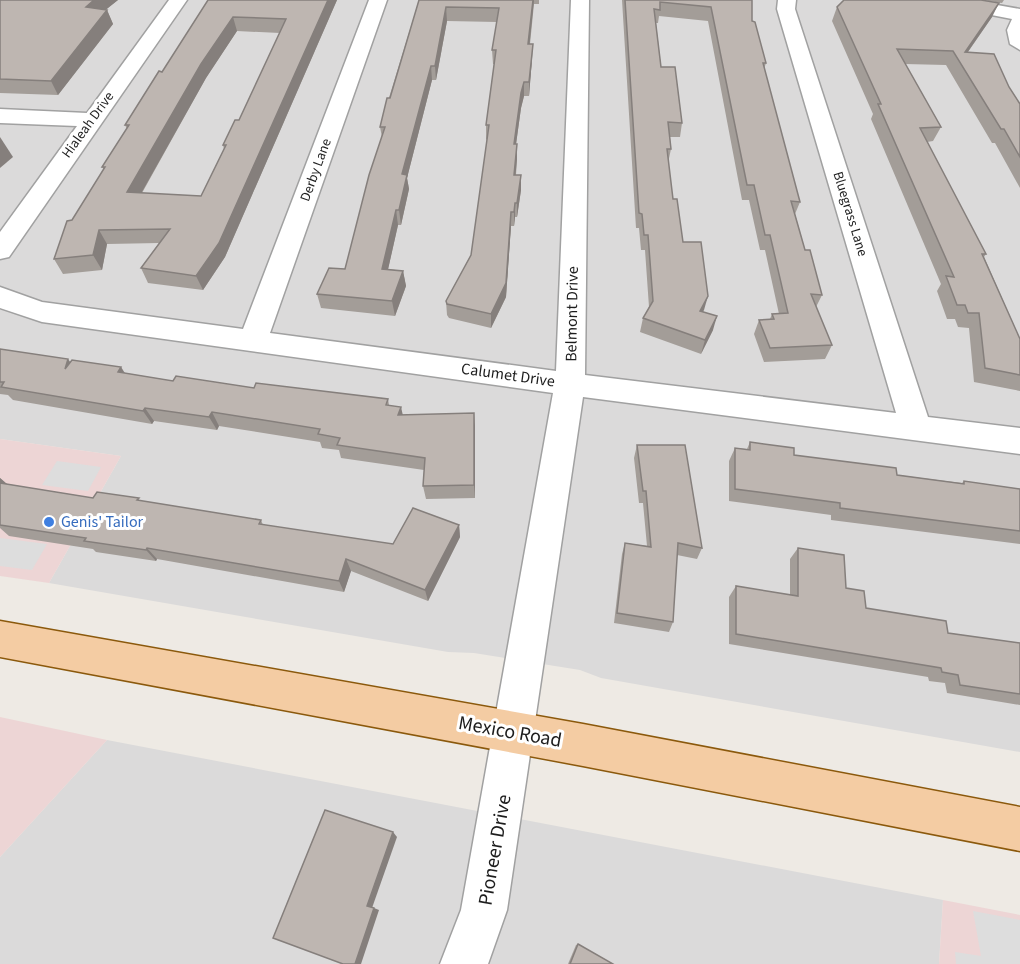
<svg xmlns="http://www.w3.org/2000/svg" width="1020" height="964" font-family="'Source Sans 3',sans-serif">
<rect width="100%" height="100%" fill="#eeeae4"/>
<!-- residential -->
<g fill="#dbdada">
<polygon points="0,0 1020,0 1020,752 601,678 580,670 474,653 448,652 49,583 121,456 0,439"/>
<polygon points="107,740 943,900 939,964 0,964 0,857"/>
</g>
<!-- commercial -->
<g fill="#edd5d5">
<polygon points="0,439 121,456 49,583 0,576"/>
<polygon points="0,717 107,740 0,857"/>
<polygon points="943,900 1020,915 1020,964 939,964"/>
</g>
<!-- parking -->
<g fill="#ddd">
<polygon points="57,461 101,467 88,491 42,485"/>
<polygon points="0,538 47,544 32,570 0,566"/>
<polygon points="973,911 1020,920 1020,964 956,964 955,952 981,956"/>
</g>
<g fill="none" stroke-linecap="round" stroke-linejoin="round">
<!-- street casing -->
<g stroke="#a1a1a1" stroke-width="3">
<g id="street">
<polygon points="169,0 187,0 9,257 0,259 0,232 77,126 0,123 0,109 87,113"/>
<polygon points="369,0 387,0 270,333 556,371 571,0 589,0 585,375 896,413 777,9 778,0 796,0 795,9 928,417 1020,428 1020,454 583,397 507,910 488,964 440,964 461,910 553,393 42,322 0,308 0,287 42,302 243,329"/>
<polygon points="931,0 969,0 1020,9 1020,50 1010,44 1007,30 1012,19 940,5"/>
</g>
</g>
<!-- primary casing -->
<g stroke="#8b590c" stroke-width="3">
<polygon id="primary" points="0,621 583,724 1020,807 1020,851 583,766 0,657"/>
</g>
<!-- street -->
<use href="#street" fill="#fff" fill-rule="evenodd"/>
<!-- primary -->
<use href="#primary" fill="#f4cca3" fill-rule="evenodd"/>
</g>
<!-- wall -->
<g fill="#a39d98" fill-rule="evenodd">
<polygon points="0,0 118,0 106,9 107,10 113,24 58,95 0,93"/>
<path d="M208,0h129l-112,257 -22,33 -55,-7 -7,-15 18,-25 -52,1 -5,26 -39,4 -9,-15 18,-39 32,-50 -2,-3 25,-38 -2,-4 37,-53zM237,31l43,2 -41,87 -16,25 1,4 -23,47 -59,-3 64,-115z"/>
<polygon points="419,0 539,0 539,4 534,4 530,44 532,59 529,96 524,96 521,108 516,144 517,159 516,175 521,190 517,217 515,217 514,226 511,226 506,297 491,328 449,318 447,315 446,301 471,255 487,140 486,139 486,125 494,64 493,64 492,50 497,22 447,21 436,80 432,80 407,178 409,189 401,225 398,225 388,269 403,271 406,286 395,316 321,308 317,294 345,269 382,137 380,127"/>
<polygon points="622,0 752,0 752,21 766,63 764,69 800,202 795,214 805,250 822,295 816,307 832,345 825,359 764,362 754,334 759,320 770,319 772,314 779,314 765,250 760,250 749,200 742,200 708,21 659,16 658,23 656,23 661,67 682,123 680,137 670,137 671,149 668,163 673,199 683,242 703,311 713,330 701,354 640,332 643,318 649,307 645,250 641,250 639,228 636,228"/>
<polygon points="982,0 1004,0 1002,3"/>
<polygon points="837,7 992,17 968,52 1009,87 1020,104 1020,188 995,143 992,143 946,65 905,64 941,127 933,141 927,142 986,254 984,257 1020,339 1020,391 974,382 969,328 958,327 955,319 947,319 937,291 941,284 871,119 873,114 832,21"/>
<polygon points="0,349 125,373 173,381 388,399 389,405 403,415 475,426 475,498 426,499 423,486 424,470 341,458 339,450 322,448 320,442 219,426 217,430 154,421 152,424 13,400 8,395 0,394"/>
<polygon points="750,442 794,455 897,475 962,483 964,481 1020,489 1020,544 831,520 831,515 729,501 729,461 735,448 747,449"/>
<polygon points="637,445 702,548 697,559 677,555 673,622 669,632 614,623 622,554 625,543 647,546 643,503 639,503 634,458"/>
<polygon points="0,478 7,484 93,498 141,501 261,520 263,525 393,544 459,525 460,537 428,601 351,571 344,592 157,559 156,561 96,552 93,549 9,536 0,528"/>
<polygon points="798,548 846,588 866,608 948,633 1020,643 1020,705 947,693 945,683 929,681 928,677 729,644 729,597 736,586 790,595 790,559"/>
<polygon points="578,944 613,964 568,964 576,945"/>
</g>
<!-- shaded-wall -->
<g fill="#857f7c">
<polygon points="94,0 118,0 92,21 86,7"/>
<polygon points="328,0 337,0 225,257 203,290 196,276"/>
<polygon points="533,0 534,0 528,59 528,44"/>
<polygon points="999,3 992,17 960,63 965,52"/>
<polygon points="446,7 447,21 436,80 435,66"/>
<polygon points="107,10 113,24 58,95 51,81"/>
<polygon points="233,17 237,31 206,78 134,206 127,192 201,64"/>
<polygon points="533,44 532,59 529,96 529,82"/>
<polygon points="431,66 432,80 407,178 409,189 401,225 399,210 402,174"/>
<polygon points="524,82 524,96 521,108 514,159 514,144 521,93"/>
<polygon points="0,137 13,157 0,168"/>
<polygon points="517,144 517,159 514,190 514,175"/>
<polygon points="521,175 521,190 517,217 517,203"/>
<polygon points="515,203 515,217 514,226 514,212"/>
<polygon points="396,210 398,225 385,283 382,269"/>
<polygon points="511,212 511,226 506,297 491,328 491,314"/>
<polygon points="99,230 107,244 102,270 93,255"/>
<polygon points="403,271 406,286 395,316 392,301"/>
<polygon points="708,296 704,310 696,325 700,311"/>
<polygon points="717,316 713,330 701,354 705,340"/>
<polygon points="68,359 78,373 65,369"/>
<polygon points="121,367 130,381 118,372"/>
<polygon points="401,407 404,420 398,415"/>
<polygon points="145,408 154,421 152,424 143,411"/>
<polygon points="212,412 219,426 217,430 209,417"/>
<polygon points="474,413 475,426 475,498 474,485"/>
<polygon points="0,478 8,485 0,492"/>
<polygon points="459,525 460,537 428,601 425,590"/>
<polygon points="147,548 157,559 156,561 146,550"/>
<polygon points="346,559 351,571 344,592 339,581"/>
<polygon points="393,832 397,837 372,908 367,906"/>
<polygon points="374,908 379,910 361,964 355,964"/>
</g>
<!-- building -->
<g fill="#beb6b1" stroke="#857f7c" stroke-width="1.5" fill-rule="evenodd">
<polygon points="0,0 94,0 86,7 107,10 51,81 0,79"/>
<path d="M208,0h120l-109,243 -23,33 -55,-8 29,-39 -71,1 -6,25 -39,4 13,-38 5,-1 33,-53h-3l27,-42h-4l34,-54 3,1zM233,17l53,2 -47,101h-4l-12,25h3l-25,51 -74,-4 74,-128z"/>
<polygon points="419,0 533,0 528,44 533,44 529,82 524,82 521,93 514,144 517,144 514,175 521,175 517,203 515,203 514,212 511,212 506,283 491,314 447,304 446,301 471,255 489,125 486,125 496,50 492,50 499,8 446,7 435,66 431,66 402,174 407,175 399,210 396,210 382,269 403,271 392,301 317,294 329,268 345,269 369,175 385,127 380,127 387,98 390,98"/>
<polygon points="625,0 752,0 752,21 755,22 766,63 763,63 800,202 791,201 805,250 810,250 822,295 811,294 832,345 770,348 759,320 774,319 772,314 788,313 770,235 765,235 754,185 747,185 711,7 660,2 660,10 654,9 661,67 675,67 682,123 668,122 671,149 667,149 673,199 677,199 683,242 701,242 708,296 700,311 717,316 705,340 643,318 653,301 648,235 644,235 642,214 639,213"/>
<polygon points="844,0 981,0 999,3 965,52 994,54 1009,87 1020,104 1020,157 1004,129 1001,129 953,51 897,49 941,127 920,128 986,254 982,254 1020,339 1020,375 985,368 979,313 968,313 965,305 957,305 946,276 954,277 878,104 881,104 837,7"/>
<polygon points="0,349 68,359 65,369 72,360 121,367 118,372 173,381 176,376 254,388 256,383 388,399 386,405 401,407 398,415 474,413 474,485 423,486 425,458 337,445 340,438 318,434 320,429 212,412 209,417 145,408 143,411 1,387 4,382 0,382"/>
<polygon points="750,442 794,448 794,455 896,468 897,475 964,484 964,481 1020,489 1020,531 840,508 840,503 735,489 735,448 750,450"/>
<polygon points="637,445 685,445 702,548 678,543 673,622 617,613 625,543 651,547 646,491 643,491"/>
<polygon points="0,483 93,498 97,492 139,498 137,500 261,520 259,524 393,544 413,508 459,525 425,590 346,559 339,581 147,548 146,550 84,541 86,538 0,525"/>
<polygon points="798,548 844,555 846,588 864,591 866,608 946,621 948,633 1020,643 1020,694 960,685 958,675 942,672 941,668 736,634 736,586 798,596"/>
<polygon points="325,810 393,832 367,906 374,908 355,964 343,964 273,938"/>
<polygon points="578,944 613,964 570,964"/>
</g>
<!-- markers -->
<circle fill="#3f7fe0" stroke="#fff" stroke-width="2" cx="49" cy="522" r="6"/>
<g text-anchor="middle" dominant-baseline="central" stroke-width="6" stroke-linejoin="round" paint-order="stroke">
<!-- far-street labels -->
<g font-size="14" fill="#1d1d1d" stroke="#fff">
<text transform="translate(88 125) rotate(-54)">Hialeah Drive</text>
<text transform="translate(316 170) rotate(-70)">Derby Lane</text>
<text transform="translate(850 214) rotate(73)">Bluegrass Lane</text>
</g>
<!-- street labels -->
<g font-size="16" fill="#1d1d1d" stroke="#fff">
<text transform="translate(572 314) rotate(-89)">Belmont Drive</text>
<text transform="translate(508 375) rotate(8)">Calumet Drive</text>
</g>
<!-- shop labels -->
<g font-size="16" fill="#366cbe" stroke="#fff" text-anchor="start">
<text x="61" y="522">Genis' Tailor</text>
</g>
<!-- near-street labels -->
<g font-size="20" fill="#1d1d1d" stroke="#fff">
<text transform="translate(510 732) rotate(10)">Mexico Road</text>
<text transform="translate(495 850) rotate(-80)">Pioneer Drive</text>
</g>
</g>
</svg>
